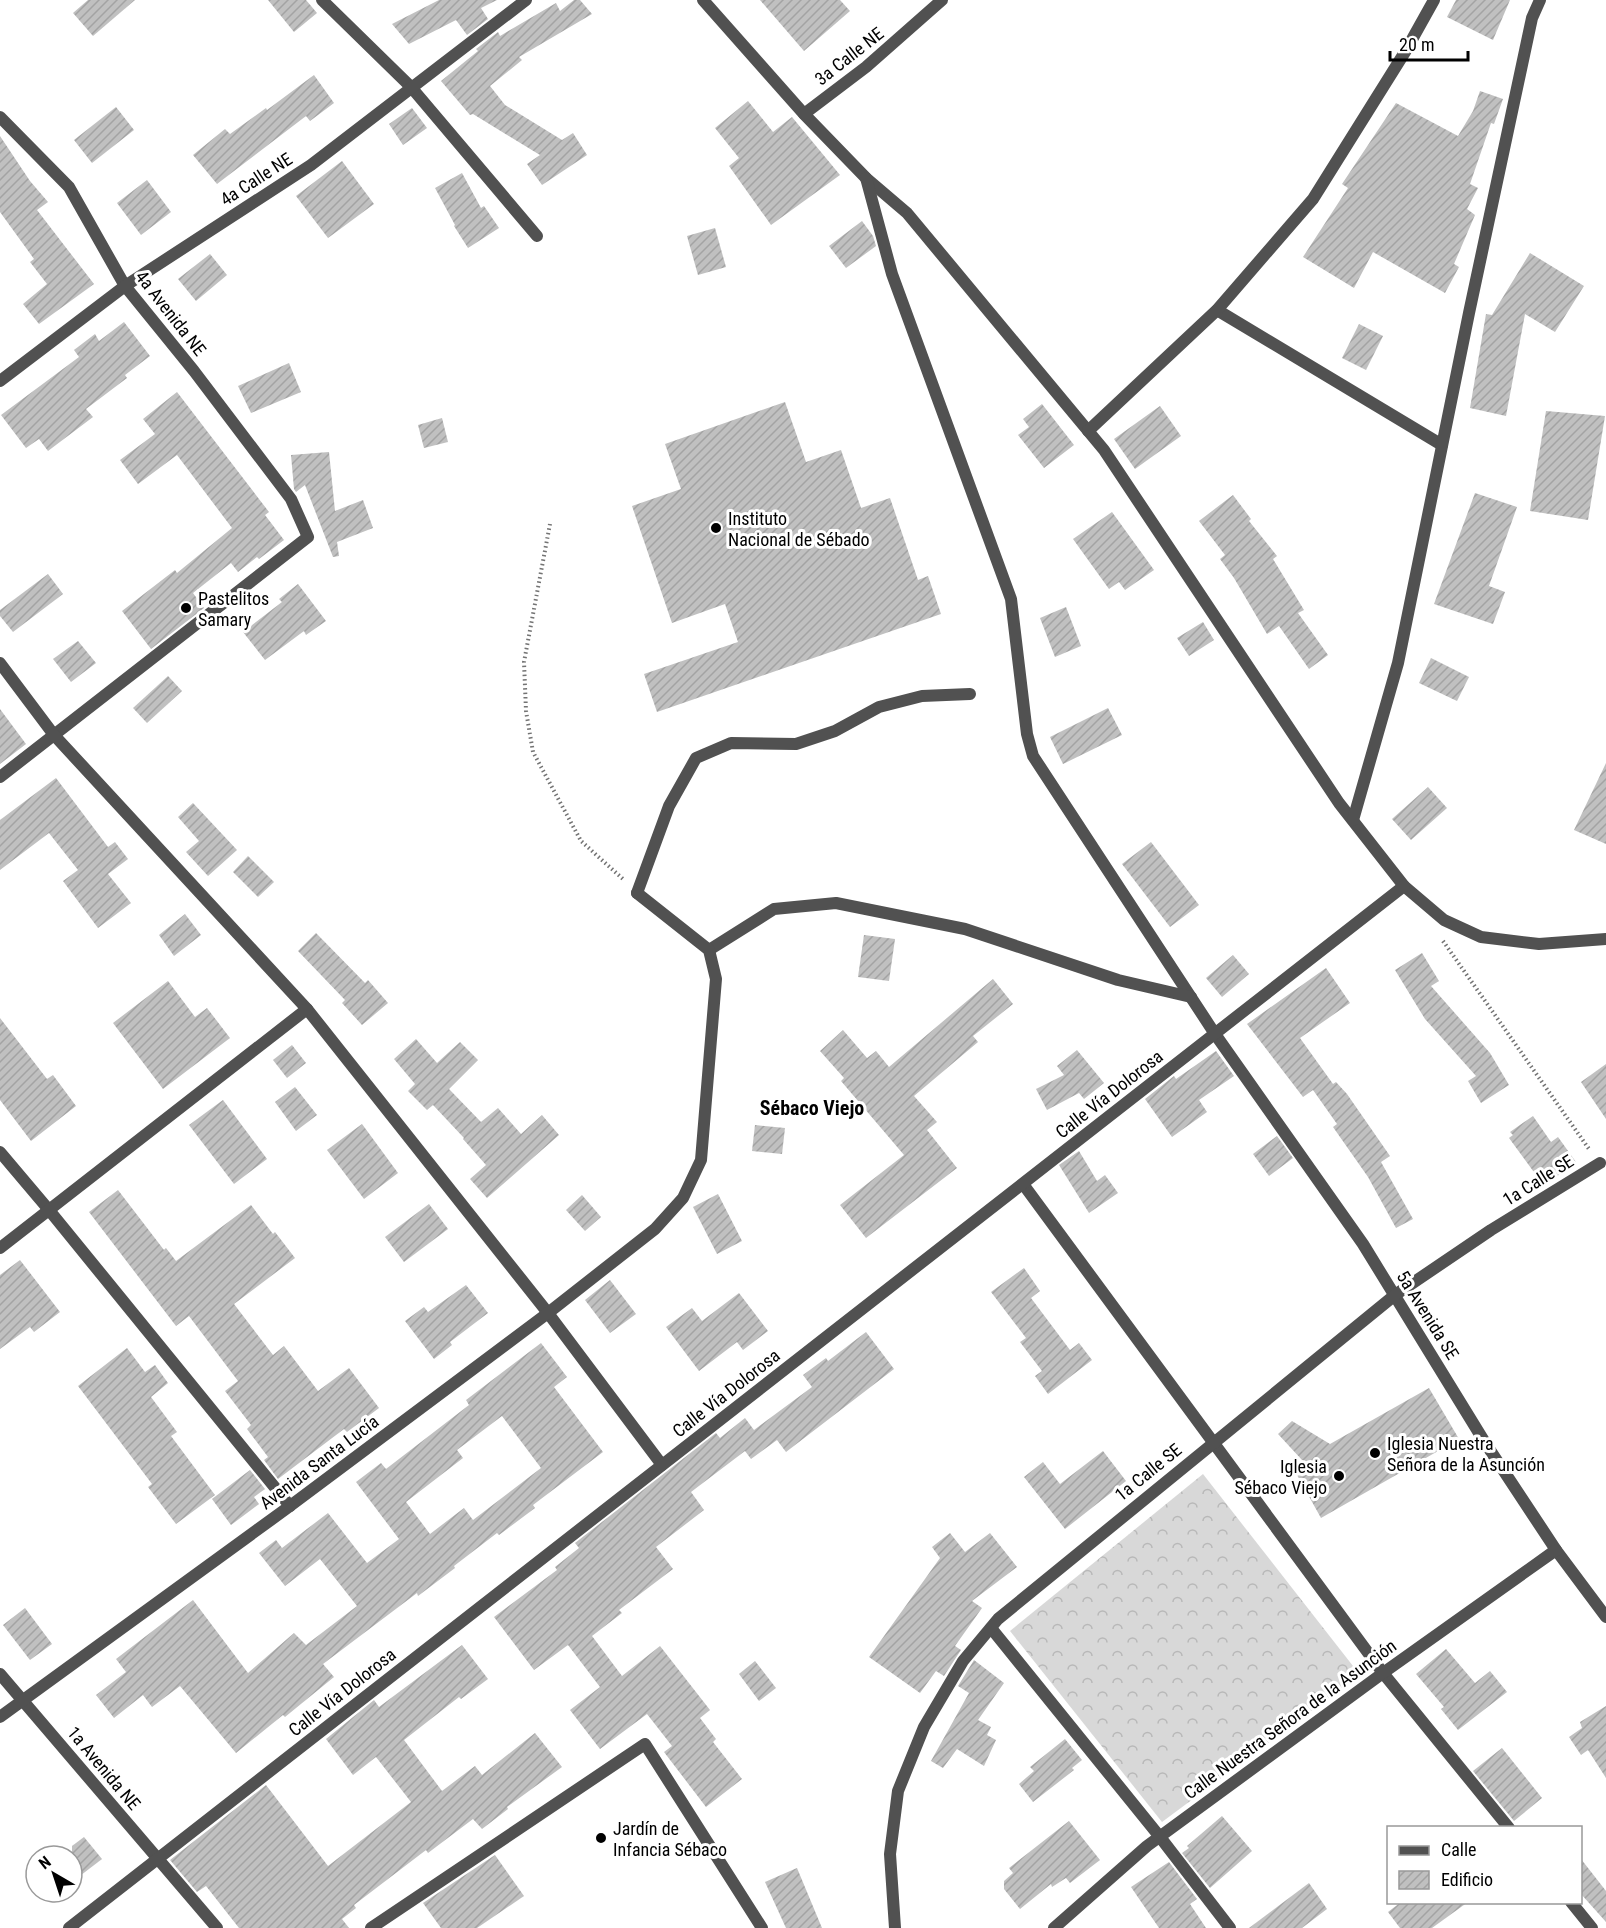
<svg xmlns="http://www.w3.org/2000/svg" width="1606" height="1928" font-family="'Roboto Condensed',sans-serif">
<defs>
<pattern id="forest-crowns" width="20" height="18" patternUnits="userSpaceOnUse" patternTransform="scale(1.5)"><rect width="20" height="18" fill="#d8d8d8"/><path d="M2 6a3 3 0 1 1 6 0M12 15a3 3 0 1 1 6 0" fill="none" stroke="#b8b8b8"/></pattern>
<pattern id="building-hatch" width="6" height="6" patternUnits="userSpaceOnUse" patternTransform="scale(1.5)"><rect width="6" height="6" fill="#c0c0c0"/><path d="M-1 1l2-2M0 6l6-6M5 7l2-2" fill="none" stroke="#a3a3a3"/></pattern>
</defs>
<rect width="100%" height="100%" fill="#fff"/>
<!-- forest -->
<polygon fill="url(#forest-crowns)" points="1203,1474 1360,1675 1162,1822 1010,1631"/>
<!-- building -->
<g fill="url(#building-hatch)" fill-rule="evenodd">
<polygon points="88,0 135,0 93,36 73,13"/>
<polygon points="268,0 306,0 317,13 294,32"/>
<polygon points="439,0 497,0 481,8 488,19 467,35 456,20 409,44 392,24"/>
<polygon points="574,0 580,0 592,14 519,57 522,60 490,86 505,105 562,140 573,133 587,155 542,185 527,164 540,155 473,114 470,115 441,81 478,51 476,49 498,32 500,36 556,3 560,11"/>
<polygon points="760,0 840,0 850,11 804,51"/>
<polygon points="1456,0 1510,0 1493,40 1447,17"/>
<polygon points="314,75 334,103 310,121 306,116 217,184 193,155 225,129 230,134 266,108 267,110"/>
<polygon points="1480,91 1503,99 1494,124 1491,123 1470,184 1478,188 1467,209 1475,215 1454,264 1459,267 1445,293 1373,252 1354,288 1303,257 1348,188 1342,184 1396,103 1458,136 1473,111"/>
<polygon points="748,101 773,132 792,117 840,175 771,225 729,166 739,158 715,128"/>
<polygon points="116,107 134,130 92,163 74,140"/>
<polygon points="412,108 427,128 403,145 389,124"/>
<polygon points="0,136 30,181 48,202 37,210 94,284 39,324 23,304 47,284 30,262 34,259 0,212"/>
<polygon points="342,161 374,204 328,238 296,196"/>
<polygon points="462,173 481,208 484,206 499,228 468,248 454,226 455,225 435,188"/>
<polygon points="147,180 171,212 141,235 117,203"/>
<polygon points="862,221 873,236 876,246 846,268 829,246"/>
<polygon points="715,228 726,267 698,275 687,236"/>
<polygon points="1530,253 1584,286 1555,332 1525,314 1506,416 1470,408 1486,314 1492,315"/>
<polygon points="210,254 227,275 196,301 178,279"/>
<polygon points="124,322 150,356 125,375 127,378 86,409 93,417 48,451 39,439 26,448 1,415 79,357 74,350 95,334 99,341"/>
<polygon points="1359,324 1383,336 1366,370 1342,358"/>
<polygon points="289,363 301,392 251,413 238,386"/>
<polygon points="177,392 269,512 265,515 284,540 259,559 257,557 238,572 231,563 193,593 204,608 151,649 122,611 175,570 177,573 232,528 177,455 138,484 120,460 155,434 143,419"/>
<polygon points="785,402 806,462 841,450 861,508 890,498 918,580 928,576 941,614 657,712 644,674 738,642 725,604 672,623 632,506 681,489 665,444"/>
<polygon points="1042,404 1074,445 1044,468 1018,435 1029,427 1023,419"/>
<polygon points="1160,406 1181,436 1135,469 1114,439"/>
<polygon points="1546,411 1605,416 1588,520 1530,511"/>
<polygon points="442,418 448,442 424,448 418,425"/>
<polygon points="329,452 335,511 363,500 373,528 337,542 339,556 333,557 305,485 296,492 294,489 291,455"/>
<polygon points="1475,493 1517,507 1489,586 1505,592 1493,624 1434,604"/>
<polygon points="1233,495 1251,519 1249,521 1277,556 1273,559 1304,610 1298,613 1328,655 1309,669 1279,626 1267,634 1234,578 1220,559 1225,555 1199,521"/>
<polygon points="1112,512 1154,570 1125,590 1119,582 1109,589 1073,539"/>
<polygon points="48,574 63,594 13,632 0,616 0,610"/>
<polygon points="298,584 326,621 306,635 304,631 265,660 243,632 282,602 279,599"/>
<polygon points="1066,607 1081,646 1055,657 1040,618"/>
<polygon points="1203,622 1214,640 1189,656 1177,638"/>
<polygon points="78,641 96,663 71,682 53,659"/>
<polygon points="1431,658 1469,677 1457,701 1419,683"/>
<polygon points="168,676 182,691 147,723 133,708"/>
<polygon points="1108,708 1122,735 1063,764 1050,737"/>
<polygon points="0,709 26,744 0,764"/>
<polygon points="1606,763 1606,844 1574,830"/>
<polygon points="56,778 108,847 115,842 128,859 108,874 131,903 98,928 63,881 78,870 49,833 0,870 0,820"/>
<polygon points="1428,787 1447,808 1411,840 1392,819"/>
<polygon points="193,803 237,850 208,876 186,852 199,841 178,817"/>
<polygon points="1151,842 1199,905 1170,927 1122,864"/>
<polygon points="248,856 274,882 258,897 233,872"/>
<polygon points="185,914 201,935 174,956 159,935"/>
<polygon points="316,933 365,983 368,980 388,1003 362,1025 342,1003 345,1000 298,951"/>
<polygon points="864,935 895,939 889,981 858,977"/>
<polygon points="1422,953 1439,981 1431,986 1490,1053 1509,1085 1481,1103 1468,1081 1476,1076 1425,1019 1395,970"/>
<polygon points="1233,955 1249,974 1222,997 1206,978"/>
<polygon points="1326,968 1350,1003 1300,1038 1333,1084 1336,1082 1347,1094 1390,1156 1381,1162 1413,1219 1396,1228 1368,1177 1333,1127 1337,1124 1313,1090 1303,1097 1247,1024"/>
<polygon points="993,979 1013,1004 973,1036 978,1042 914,1096 937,1122 927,1130 957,1168 866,1238 840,1205 904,1155 841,1081 844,1078 820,1051 843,1030 867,1058 876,1051 889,1067"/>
<polygon points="168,981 195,1017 207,1008 230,1038 163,1089 113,1023"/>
<polygon points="0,1018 47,1079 53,1075 76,1106 31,1141 0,1100"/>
<polygon points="416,1039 437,1063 460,1042 478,1060 449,1089 481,1122 498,1108 521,1134 542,1115 559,1135 487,1198 470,1179 486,1165 463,1139 464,1138 433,1105 427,1110 408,1091 415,1084 394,1059"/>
<polygon points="292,1045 306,1063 287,1078 273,1060"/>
<polygon points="1077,1050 1104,1083 1084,1099 1079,1093 1047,1110 1036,1089 1064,1075 1057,1066"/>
<polygon points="1216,1051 1234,1076 1199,1100 1207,1112 1172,1137 1145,1099 1174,1076 1176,1079"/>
<polygon points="1606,1064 1606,1119 1581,1082"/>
<polygon points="295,1087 317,1115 296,1131 275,1102"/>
<polygon points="223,1100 267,1159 234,1184 189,1125"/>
<polygon points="1533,1116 1551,1142 1558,1137 1576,1162 1544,1186 1509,1138 1513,1135 1510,1132"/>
<polygon points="362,1124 398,1173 364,1199 327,1150"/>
<polygon points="755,1125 785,1128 782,1154 752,1151"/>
<polygon points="1277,1136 1293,1158 1269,1176 1253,1154"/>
<polygon points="1079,1151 1097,1181 1105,1175 1118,1193 1089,1213 1059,1165"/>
<polygon points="118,1190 164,1250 166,1248 176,1261 251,1205 273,1234 275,1232 295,1258 234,1304 273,1355 284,1346 318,1391 349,1368 379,1408 347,1432 344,1429 278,1479 264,1460 268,1457 247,1429 251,1425 225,1391 238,1381 189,1316 176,1326 89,1212"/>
<polygon points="718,1194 742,1241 717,1254 693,1207"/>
<polygon points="582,1195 601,1217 585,1231 566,1210"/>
<polygon points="429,1204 448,1229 404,1262 385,1237"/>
<polygon points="20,1260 60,1312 34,1332 30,1327 0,1349 0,1275"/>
<polygon points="1024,1268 1040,1291 1031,1298 1070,1350 1079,1343 1092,1360 1048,1394 1035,1376 1042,1371 1020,1342 1026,1338 991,1292"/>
<polygon points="610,1280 636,1314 610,1333 585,1300"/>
<polygon points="466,1285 488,1313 450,1342 452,1345 434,1359 405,1321 424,1307 428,1312"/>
<polygon points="739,1293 768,1331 743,1350 737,1342 699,1371 666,1327 692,1308 702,1321"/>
<polygon points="866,1332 894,1369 786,1452 777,1440 751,1459 745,1451 691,1492 704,1510 656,1547 673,1569 619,1610 622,1613 592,1636 622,1676 660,1646 710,1710 700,1718 716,1739 713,1742 742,1779 706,1807 664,1752 672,1746 647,1714 600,1749 570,1710 600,1687 568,1645 534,1670 494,1617 557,1570 555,1567 579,1548 575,1543 716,1433 720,1438 745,1418 754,1430 812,1387 803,1375 826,1358 828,1361"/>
<path d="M541,1343l26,34 -13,10 49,65 -70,53 2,3 -36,27 -2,-2 -43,33 1,2 -37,28 -1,-3 -94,71 11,13 -49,40 -2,-2 -47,38 -56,-67 -28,21 -9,-12 -29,23 -18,-23 30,-23 -10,-13 77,-59 55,73 46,-40 12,12 51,-39 -37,-47 -35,27 -26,-33 17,-13 6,8 46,-35 39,50 32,-24 -43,-57 25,-19 5,6 83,-64 -3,-5zM502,1416l39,52 -68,52 -9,-12 -34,26 -24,-32 57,-44 -6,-8z"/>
<polygon points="127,1348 145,1372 155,1365 168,1383 151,1397 177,1432 171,1436 215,1495 176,1524 148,1487 152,1484 78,1386"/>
<polygon points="1429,1388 1459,1439 1321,1518 1292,1466 1302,1460 1278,1434 1292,1421 1330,1444"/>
<polygon points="1103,1451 1126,1481 1065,1529 1024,1477 1043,1462 1060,1484"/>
<polygon points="250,1470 265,1489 254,1497 259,1504 231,1525 212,1499"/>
<polygon points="950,1533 965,1552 990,1533 1017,1567 972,1601 982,1608 955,1646 961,1650 944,1676 936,1671 920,1693 869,1657 940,1558 932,1547"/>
<polygon points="25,1608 52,1644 30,1660 3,1625"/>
<polygon points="462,1645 488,1679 461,1699 459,1697 404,1740 442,1791 475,1766 482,1775 535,1733 562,1767 507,1807 508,1809 482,1829 473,1819 428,1853 426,1850 354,1905 356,1908 342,1919 349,1928 239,1928 206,1886 197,1892 170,1860 266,1785 328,1866 411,1802 376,1757 353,1775 326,1739 374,1700 379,1707"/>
<polygon points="1446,1649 1475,1683 1490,1671 1507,1692 1458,1730 1441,1709 1444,1707 1416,1674"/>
<polygon points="974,1660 1004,1683 978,1720 991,1727 987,1735 996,1740 984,1766 957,1749 943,1768 931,1761 969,1693 958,1686"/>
<polygon points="755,1661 776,1688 759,1701 739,1674"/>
<polygon points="1606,1706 1606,1778 1588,1750 1581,1755 1569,1737 1582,1728 1580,1722"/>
<polygon points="1065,1739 1082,1760 1072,1768 1074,1770 1033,1802 1019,1784 1034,1771 1030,1767"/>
<polygon points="1502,1748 1542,1798 1514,1821 1473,1771"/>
<polygon points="1222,1816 1252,1851 1210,1888 1182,1853 1189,1848 1187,1846"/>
<polygon points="1069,1821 1100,1860 1070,1883 1066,1878 1052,1887 1051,1884 1020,1909 1004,1889 1004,1881 1013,1873 1009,1868"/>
<polygon points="84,1837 102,1859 72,1882 72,1846"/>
<polygon points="495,1855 524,1896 477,1928 441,1928 423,1903"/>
<polygon points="1581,1859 1606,1891 1606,1922 1581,1894"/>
<polygon points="1169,1862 1197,1899 1190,1904 1206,1928 1159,1928 1131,1887"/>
<polygon points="797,1868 822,1928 786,1928 765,1882"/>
<polygon points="1309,1883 1327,1909 1302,1928 1249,1928"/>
<polygon points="1401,1902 1468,1902 1432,1928 1400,1928 1388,1912"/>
</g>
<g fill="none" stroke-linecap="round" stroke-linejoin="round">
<!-- path -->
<g stroke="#737373" stroke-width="4" stroke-dasharray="1.5 3" stroke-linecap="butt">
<polyline points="550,524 524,662 526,711 533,752 581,841 624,880"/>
<polyline points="1443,941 1589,1149"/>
</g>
<!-- lane -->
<polyline stroke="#515151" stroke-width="12" points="637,893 669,806 696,758 731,743 796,744 835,731 879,707 922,696 970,694"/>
<!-- street -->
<g stroke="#515151" stroke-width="12">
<polyline points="322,0 411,87 537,236"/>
<polyline points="703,0 804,114 866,178 907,213 1104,450 1339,803 1404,886 1444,920 1481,937 1539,944 1606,939"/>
<polyline points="804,114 866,67 942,0"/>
<polyline points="0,117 69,187 125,286 194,371 291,499 308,537 0,777"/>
<polyline points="866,178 892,274 1011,599 1027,734 1033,756 1215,1034 1363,1244 1484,1441 1556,1550 1606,1617"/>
<polyline points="1217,310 1442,445"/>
<polyline points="0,381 125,286 311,165 526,0"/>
<polyline points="1088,431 1217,310 1313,199 1405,52 1434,0"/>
<polyline points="0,663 54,735 307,1009 548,1313 662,1465"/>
<polyline points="1353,820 1398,663 1469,313 1532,18 1540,0"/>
<polyline points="709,950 774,909 836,903 965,929 1118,980 1191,997"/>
<polyline points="0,1152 49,1210 290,1506"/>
<polyline points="1023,1184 1383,1673 1509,1828"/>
<polyline points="0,1248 307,1009"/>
<polyline points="991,1628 1160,1837 1230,1928"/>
<polyline points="0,1674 217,1928"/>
<polyline points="0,1717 290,1506 548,1313 655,1229 683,1198 701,1160 716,979 709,950 637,893"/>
<polyline points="1571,1902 1592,1928"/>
<polyline points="69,1928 1404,886"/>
<polyline points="371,1928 645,1744 762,1928"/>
<polyline points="895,1928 890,1854 898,1791 924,1727 963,1661 998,1619 1395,1295 1491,1230 1600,1163"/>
<polyline points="1054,1928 1147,1846 1383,1673 1556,1550"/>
</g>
</g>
<!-- markers -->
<g fill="#000" stroke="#fff" stroke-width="2">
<circle cx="716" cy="528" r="6"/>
<circle cx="186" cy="608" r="6"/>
<circle cx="1375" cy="1453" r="6"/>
<circle cx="1339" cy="1476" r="6"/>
<circle cx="601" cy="1838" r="6"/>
</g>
<g text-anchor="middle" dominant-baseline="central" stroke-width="6" stroke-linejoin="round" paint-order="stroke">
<!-- street labels -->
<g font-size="18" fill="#000" stroke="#fff">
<text transform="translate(849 56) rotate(-38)">3a Calle NE</text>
<text transform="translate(256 179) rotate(-33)">4a Calle NE</text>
<text transform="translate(171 313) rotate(52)">4a Avenida NE</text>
<text transform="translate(1109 1094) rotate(-38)">Calle Vía Dolorosa</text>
<text transform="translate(1538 1180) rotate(-32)">1a Calle SE</text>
<text transform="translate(1428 1315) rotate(58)">5a Avenida SE</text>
<text transform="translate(726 1393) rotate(-38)">Calle Vía Dolorosa</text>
<text transform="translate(319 1462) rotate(-37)">Avenida Santa Lucía</text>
<text transform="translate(1148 1472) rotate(-39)">1a Calle SE</text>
<text transform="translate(342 1692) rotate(-38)">Calle Vía Dolorosa</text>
<text transform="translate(1290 1719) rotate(-36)">Calle Nuestra Señora de la Asunción</text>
<text transform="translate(104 1768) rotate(50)">1a Avenida NE</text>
</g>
<!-- poi labels -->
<g font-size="18" fill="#000" stroke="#fff" text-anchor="start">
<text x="728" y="518">Instituto<tspan x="728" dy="21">Nacional de Sébado</tspan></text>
<text x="198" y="598">Pastelitos<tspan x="198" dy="21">Samary</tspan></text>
<text x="1387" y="1443">Iglesia Nuestra<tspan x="1387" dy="21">Señora de la Asunción</tspan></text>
<text x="1327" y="1466" text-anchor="end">Iglesia<tspan x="1327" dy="21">Sébaco Viejo</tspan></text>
<text x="613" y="1828">Jardín de<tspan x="613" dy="21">Infancia Sébaco</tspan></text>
</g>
<!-- neighbourhood labels -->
<g font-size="20" font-weight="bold" fill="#000" stroke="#fff">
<text x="812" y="1108">Sébaco Viejo</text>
</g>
</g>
<!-- legend -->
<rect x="1387" y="1826" width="195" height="78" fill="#ffffff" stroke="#999999" stroke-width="1.5"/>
<rect x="1399" y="1846" width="30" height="9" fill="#515151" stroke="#999999" stroke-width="1.5"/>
<text x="1441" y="1856" font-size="18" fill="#000000">Calle</text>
<rect x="1399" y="1871" width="30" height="18" fill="url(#building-hatch)" stroke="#999999" stroke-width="1.5"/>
<text x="1441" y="1886" font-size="18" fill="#000000">Edificio</text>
<!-- north arrow -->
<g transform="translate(54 1874) rotate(321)"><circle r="28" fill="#ffffff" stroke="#999999" stroke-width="1.5"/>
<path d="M0-4.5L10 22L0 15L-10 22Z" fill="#000000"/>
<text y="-9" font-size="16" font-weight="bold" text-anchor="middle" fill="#000000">N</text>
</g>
<!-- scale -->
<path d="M1390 51v9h78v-9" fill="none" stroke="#000000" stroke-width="3"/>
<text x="1399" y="51" font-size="18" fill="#000000" stroke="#ffffff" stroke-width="4.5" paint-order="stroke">20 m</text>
</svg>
